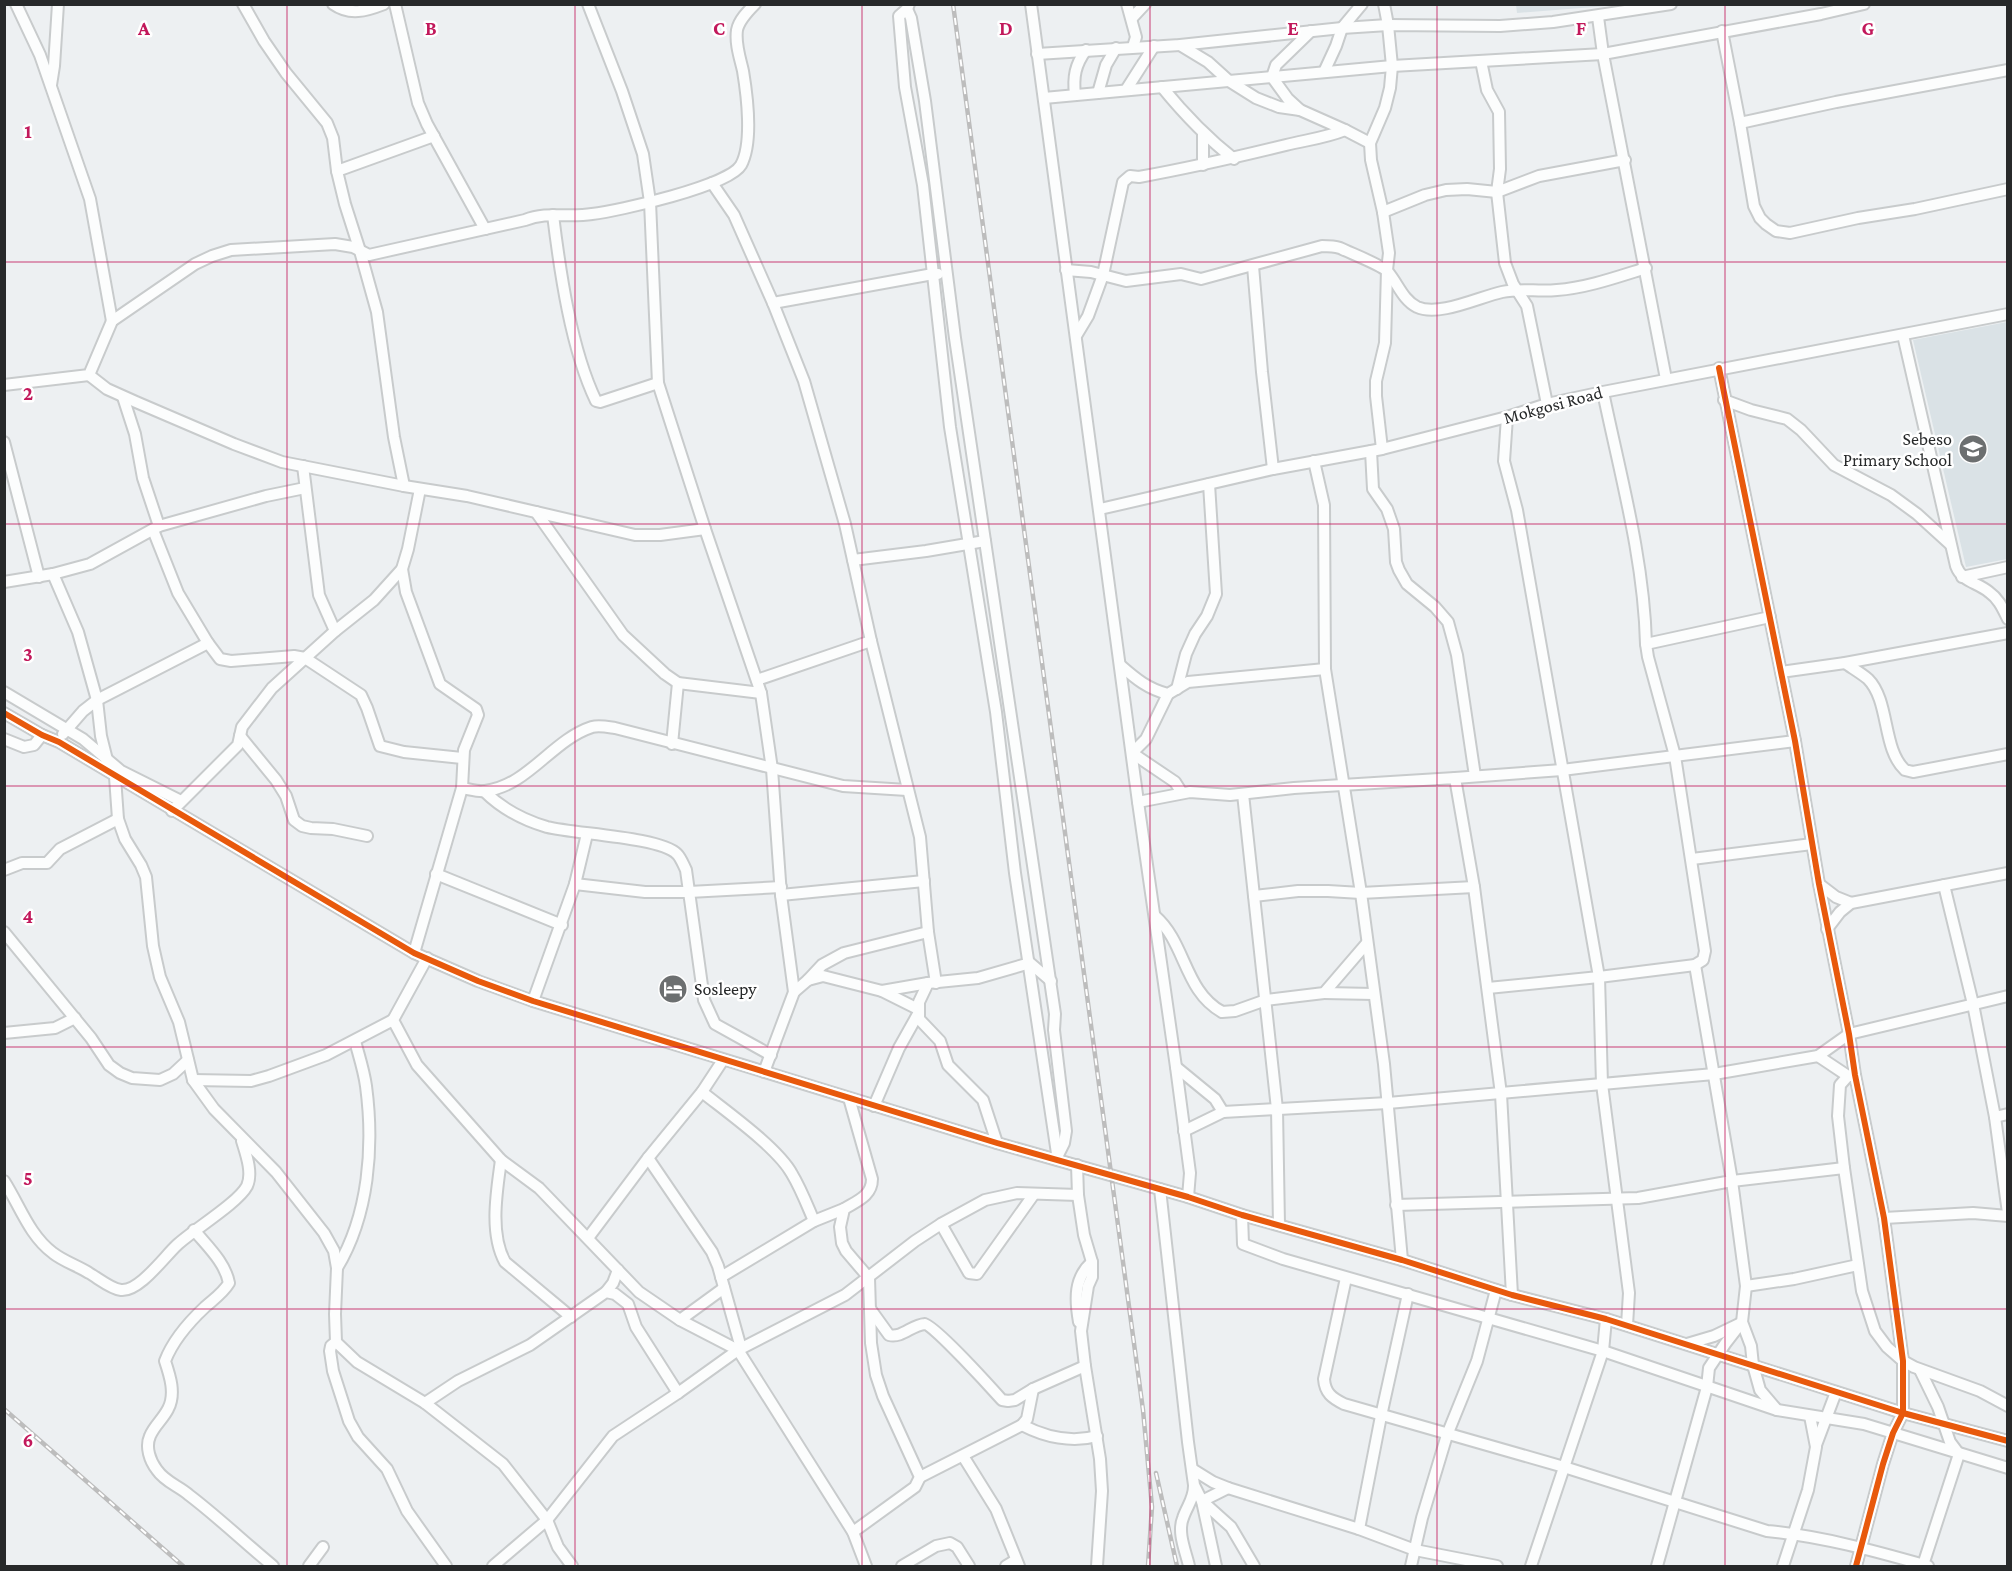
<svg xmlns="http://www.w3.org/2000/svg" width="2012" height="1571" font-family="'Crimson Pro',serif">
<rect width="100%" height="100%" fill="#edf0f2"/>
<!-- built -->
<g fill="#dae2e6">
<polygon points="1516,5 1516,4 1619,5 1517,13"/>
<polygon points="2007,322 2007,559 1966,567 1913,340"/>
</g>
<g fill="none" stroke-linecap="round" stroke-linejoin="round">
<!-- minor casing -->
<g stroke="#c8cbcc" stroke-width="14">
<g id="minor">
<polyline points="16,4 40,55 90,199 112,321"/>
<polyline points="243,4 264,41 286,73 327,123 333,138 337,171 345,204 360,251 377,312 394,437 404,486"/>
<path d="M333,4c17,12 33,7 51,0"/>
<polyline points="395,4 418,103 427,124 485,229"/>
<polyline points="588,4 622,91 643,154 650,202 658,383 705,529 761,693 772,769 781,895 794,992 764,1072"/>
<polyline points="909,4 907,9 899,16 905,87 923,185 950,427 996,712 1015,873 1058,1160"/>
<polyline points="1031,4 1138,802 1176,1067 1190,1173 1188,1197"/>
<polyline points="1127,4 1136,37 1133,47"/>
<polyline points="907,9 911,18 925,101 955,338 1055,1014 1054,1030 1066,1131 1064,1143 1058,1155"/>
<polyline points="1598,17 1603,54 1666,379"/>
<polyline points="1132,18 1145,4"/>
<polyline points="1311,31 1276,65 1272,77 1288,99 1300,110 1345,130"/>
<polyline points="1722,31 1740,123 1836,102 2008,70"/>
<polyline points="1180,45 1208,62 1229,81 1256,98 1279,107 1300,110"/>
<polyline points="1037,54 1180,45 1342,28 1388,25 1500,26 1553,22 1671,4"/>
<polyline points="1481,61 1487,90 1499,112 1500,169 1497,192 1505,263 1513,284 1527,306 1547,404"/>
<polyline points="1324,72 1336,46 1342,28 1362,4"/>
<polyline points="51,85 54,66 58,4"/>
<path d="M1162,87c22,27 45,51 72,72"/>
<polyline points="1126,90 1154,46"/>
<polyline points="1098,93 1106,65 1116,48"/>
<path d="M1075,95c-2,-18 0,-30 11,-45"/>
<polyline points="1044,98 1392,66 1603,54 1821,14 1864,4"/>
<polyline points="1740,123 1754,206 1760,218 1766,224 1776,231 1790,233 1858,218 1915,209 2008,189"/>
<polyline points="1203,133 1203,165"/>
<polyline points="337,171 434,136"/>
<polyline points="712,183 734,215 773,303 804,381 845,524 871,641 920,837 928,932 936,983"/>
<polyline points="1383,212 1425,195 1446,190 1467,189 1497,192 1539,176 1625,160"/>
<path d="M553,215c7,57 18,134 43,186l4,1 58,-19"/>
<polyline points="1253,266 1262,372 1273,469"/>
<path d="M1066,270l25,2 35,9 55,-7 20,5 121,-33c5,0 12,0 18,2 10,5 42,17 48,24 10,12 15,28 29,35 22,10 62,-10 85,-15 18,-4 36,0 55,-2 29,-2 60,-13 89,-22"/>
<polyline points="773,303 933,274 938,274"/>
<path d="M1903,335l53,231c6,16 21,16 33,26 10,7 14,17 19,27"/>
<path d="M1076,336l12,-20 15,-41 20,-93 7,-6 9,1c50,-9 98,-20 147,-32 20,-5 39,-7 59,-15l25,13"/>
<polyline points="1719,368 1795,741 1819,884 1849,1034 1855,1075 1884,1218 1903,1361 1903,1413 1893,1433 1883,1464 1856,1566"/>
<polyline points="89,375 107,389 136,402 234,444 282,462 404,486 467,496 635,535 660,535 705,529"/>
<path d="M4,385l85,-10 23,-54 83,-57 17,-8 19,-6 104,-6 18,3 16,8 156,-35c22,-9 43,-2 67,-6 26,-3 137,-28 149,-49 12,-22 6,-70 2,-94 -3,-13 -8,-27 -6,-41 2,-10 11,-19 18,-26"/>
<path d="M1603,392c17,82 41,167 43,252"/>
<polyline points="123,397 135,434 143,478 159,526"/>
<polyline points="1724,400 1751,410 1787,419 1801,430 1834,465 1891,495 1917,514 1950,544"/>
<polyline points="1507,417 1504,461 1517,510 1599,977 1602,1084 1629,1293 1627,1325"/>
<polyline points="4,442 39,577"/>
<polyline points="1382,449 1376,396 1376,381 1385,343 1387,270 1389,253 1383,212 1371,160 1370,143 1385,108 1390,88 1392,66 1388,25 1384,4"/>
<polyline points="1371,451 1373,489 1387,509 1394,529 1396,562 1399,570 1407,584 1435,607 1448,622 1457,655 1475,776"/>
<polyline points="1314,461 1324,505 1325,669 1361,893 1384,1064 1402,1260"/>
<polyline points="303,466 319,595 335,631"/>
<polyline points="1100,509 1273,469 1382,449 1507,417 1547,404 1603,392 2008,314"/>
<polyline points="536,512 623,635 665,674 678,683 761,693"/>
<polyline points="153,530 178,593 208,643 220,659 231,661 294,656 305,658 361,695 367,708 380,746 404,752 462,758"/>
<polyline points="853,560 926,551 985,541"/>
<polyline points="402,569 406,592 440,684 476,709 478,715 464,750 462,788 414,953"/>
<polyline points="53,574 78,632 97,700 101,736 107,760 115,777 118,819 125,839 141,865 146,877 153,946 160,977 179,1022 193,1080 214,1109 276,1172 324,1233 334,1251 337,1268 335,1314 336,1342 357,1362 425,1403 503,1464 547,1520 558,1547 572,1566"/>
<polyline points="1962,577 2008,567"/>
<polyline points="4,582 53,574 90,564 159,526 266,496 305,488"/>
<path d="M1845,663c7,5 16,10 23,16 22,22 14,70 37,91l8,2 95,-18"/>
<path d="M1120,665c16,14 28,24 48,29l20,-12 137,-13"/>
<polyline points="1781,672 1845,663 2008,633"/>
<polyline points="757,680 871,641"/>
<polyline points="1177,689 1186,654 1195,634 1207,616 1216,594 1209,484"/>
<polyline points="4,692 83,739 121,771 181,801"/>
<polyline points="1168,694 1146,739 1132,753 1175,782 1182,793"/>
<polyline points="4,713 42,735 59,742 414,953 478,981 533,1001 997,1143 1188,1197 1242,1215 1402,1260 1512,1295 1606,1319 1903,1413 2008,1441"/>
<polyline points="63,734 83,711 97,700 208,643"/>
<polyline points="240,736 276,780 286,796 294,820 302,826 311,828 333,829 367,836"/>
<polyline points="4,739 24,747 34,745 42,735"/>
<polyline points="672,744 678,683"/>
<polyline points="1455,778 1562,770 1795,741"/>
<path d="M462,788c7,1 16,4 23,3 43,-5 67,-51 107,-64 7,-2 16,0 23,1l228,58 64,4"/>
<path d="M484,791c17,17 39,29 63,36 28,7 113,10 130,27 4,4 6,10 9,16l18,130 11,24 56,31"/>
<polyline points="1243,794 1277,1109 1279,1225"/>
<polyline points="1138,802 1190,792 1230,795 1294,788 1455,778 1474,887 1501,1094 1512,1295"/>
<polyline points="172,811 238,745 242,727 272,688 335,631 374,600 402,569 408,549 420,489"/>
<polyline points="1692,859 1812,844"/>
<polyline points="4,870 22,863 47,863 60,849 118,819"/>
<polyline points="436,874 562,925"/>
<polyline points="575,884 645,892 689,892 781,887"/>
<polyline points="1819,884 1836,897 1851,903"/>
<polyline points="1944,885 1973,1004 1995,1117 2008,1213"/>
<polyline points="781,895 924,881"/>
<polyline points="1254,896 1298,891 1328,891 1361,893 1474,887"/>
<path d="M1155,916c31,27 29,75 67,96l13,-1 31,-11 58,-7 43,-50"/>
<polyline points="1827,929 1840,912 1851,903 2008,873"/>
<polyline points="4,932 91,1038 109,1065 120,1073 132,1078 160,1080 173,1074 188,1060"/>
<polyline points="427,958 393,1020 417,1065 501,1160 539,1188 639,1292 680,1320 738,1350 678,1393 613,1436 547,1520 493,1566"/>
<polyline points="1695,965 1732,1181 1746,1286 1742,1322 1751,1346 1753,1365 1760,1390 1777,1410"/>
<polyline points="808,980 822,965 844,953 928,932"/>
<polyline points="1488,988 1599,977 1695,965 1703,960 1705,951 1675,756 1648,657 1646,644 1770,617"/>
<polyline points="882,991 918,1009"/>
<polyline points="794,992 808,980 823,976 882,991 928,983"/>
<polyline points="1324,993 1374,994"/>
<polyline points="533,1001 575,884 587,834"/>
<polyline points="4,1033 55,1028 75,1018"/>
<polyline points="1818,1056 1848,1076 1854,1076"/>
<polyline points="1176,1067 1215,1099 1223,1112"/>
<polyline points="1848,1076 1840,1085 1838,1116 1844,1168 1862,1291 1875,1331 1887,1347 1903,1361 1914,1367 1980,1391 2008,1406"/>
<polyline points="193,1080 251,1081 269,1076 326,1055 393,1020"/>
<path d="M702,1092c25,20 76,56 90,82 9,15 15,31 22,47"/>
<path d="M849,1098l23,81c0,17 -15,22 -28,30l-4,18 2,16 4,8 23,27 2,65 5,32 7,21 37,81 -5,10 -62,45"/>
<polyline points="874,1106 899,1048 918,1014"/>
<polyline points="1995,1117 2008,1114"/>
<polyline points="1184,1131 1223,1112 1388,1103 1714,1074 1818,1056 1849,1034 2008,996"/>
<polyline points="997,1143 983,1100 948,1065 940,1041 919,1019 919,1002 928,983 978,978 1030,963 1051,981"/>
<polyline points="648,1158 712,1252 718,1266 741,1348"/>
<path d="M501,1160c-4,30 -12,73 4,102l66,55"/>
<path d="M4,1181c16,25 25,54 49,72 10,8 25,13 36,20 9,5 22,16 32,17 18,2 43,-33 56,-45 16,-15 61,-42 70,-59 6,-13 -1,-32 -5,-45"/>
<polyline points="1160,1189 1188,1442 1194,1485 1202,1501 1231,1527 1254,1566"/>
<polyline points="1078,1195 1084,1235 1092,1262 1092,1277 1088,1286 1081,1331 1085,1366 1100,1459 1102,1491 1097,1566"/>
<polyline points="1396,1205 1638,1198 1732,1181 1844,1168"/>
<polyline points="1242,1215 1243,1244 1283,1259 1603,1351 1777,1410 1864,1424 2008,1468"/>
<polyline points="1884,1218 1973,1213 2008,1216"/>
<polyline points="941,1224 969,1273 977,1274 1034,1194"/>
<path d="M194,1230c13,16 31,32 35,53 -6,10 -15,16 -24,24 -16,15 -32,33 -40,54 5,15 11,33 3,48 -5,10 -14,17 -18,27 -5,11 0,25 7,34 8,12 22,16 32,25 29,22 56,48 84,71"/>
<polyline points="588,1238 648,1158 702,1092 723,1060"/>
<path d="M337,1268c32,-53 37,-122 29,-182 -2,-15 -7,-30 -11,-45"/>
<polyline points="721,1277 814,1221 844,1209"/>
<path d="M1346,1278l-22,101c1,14 8,19 20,25l220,63 203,64c54,5 108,20 161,35"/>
<polyline points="1746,1286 1794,1279 1858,1265"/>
<polyline points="606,1292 613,1283 618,1270"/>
<path d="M871,1310l18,25c14,3 22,-10 36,-11 7,-1 68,66 77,76l6,1 7,-1 18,-11 52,-23"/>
<polyline points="680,1320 724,1288"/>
<path d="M1079,1322c-4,-23 -5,-44 13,-60"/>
<polyline points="336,1342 331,1346 330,1351 333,1371 349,1421 358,1437 387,1469 407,1511 446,1566"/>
<polyline points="1687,1344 1714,1336 1739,1324"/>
<polyline points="1920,1370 1938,1407 1950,1442 1959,1454"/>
<polyline points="425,1403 458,1381 530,1345 606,1292 615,1294 628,1304 636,1327 678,1393"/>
<path d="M1022,1425c23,12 50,18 75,11"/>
<polyline points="1816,1445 1836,1392"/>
<polyline points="963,1456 996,1509 1019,1566"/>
<polyline points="1192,1469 1213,1482 1228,1488 1359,1529 1415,1550 1497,1566"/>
<polyline points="920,1477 1022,1425 1027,1419 1033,1389"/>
<polyline points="1359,1529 1381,1416 1408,1294"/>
<polyline points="1923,1565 1959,1454"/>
<polyline points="309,1566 323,1547"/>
<polyline points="866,1566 853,1532 738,1350 845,1295 915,1241 941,1224 985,1200 1017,1193 1078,1195 1077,1165"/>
<polyline points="902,1566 936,1546 950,1543 957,1547 969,1566"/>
<polyline points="1006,1566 1016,1560"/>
<path d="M1189,1566c-3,-14 -12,-33 -6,-48 4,-12 11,-19 11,-32"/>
<polyline points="1216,1566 1202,1501 1228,1488"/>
<polyline points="1411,1566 1422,1518 1447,1435 1477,1361 1496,1290"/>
<polyline points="1531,1566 1603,1351 1606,1319"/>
<polyline points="1657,1566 1707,1387 1709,1368 1725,1344 1742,1322"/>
<polyline points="1783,1566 1808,1490 1816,1447 1810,1416"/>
</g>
</g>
<!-- minor -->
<use href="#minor" stroke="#fcfdfd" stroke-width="10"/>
<!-- rail casing -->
<g stroke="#bdbdbd" stroke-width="4.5">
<g id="rail">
<polyline points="953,4 1143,1410 1152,1507 1148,1566"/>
<polyline points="4,1409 183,1566"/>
<polyline points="1156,1473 1177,1566"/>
</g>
</g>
<!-- rail -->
<use href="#rail" stroke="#fff" stroke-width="2" stroke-dasharray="7" stroke-linecap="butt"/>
<!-- cycleway casing -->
<g stroke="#fff" stroke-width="10">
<g id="cycleway">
<polyline points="1719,368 1795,741 1819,884 1849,1034 1855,1075 1884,1218 1903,1361 1903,1413 1893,1433 1883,1464 1856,1566"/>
<polyline points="4,713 42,735 59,742 414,953 478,981 533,1001 997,1143 1188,1197 1242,1215 1402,1260 1512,1295 1606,1319 1903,1413 2008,1441"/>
</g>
</g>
<!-- cycleway -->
<use href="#cycleway" stroke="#e8590c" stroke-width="6"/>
</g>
<!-- grid -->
<path fill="none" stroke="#c2185b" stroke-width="1.5" stroke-opacity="0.55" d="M287,4v1562M575,4v1562M862,4v1562M1150,4v1562M1437,4v1562M1725,4v1562M4,262h2004M4,524h2004M4,786h2004M4,1047h2004M4,1309h2004"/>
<!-- icons -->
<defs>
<g id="school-disc" transform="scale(1.5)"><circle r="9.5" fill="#6c6f70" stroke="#fff"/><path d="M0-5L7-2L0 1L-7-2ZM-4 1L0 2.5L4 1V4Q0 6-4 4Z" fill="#fff"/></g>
<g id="hotel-disc" transform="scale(1.5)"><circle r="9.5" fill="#6c6f70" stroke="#fff"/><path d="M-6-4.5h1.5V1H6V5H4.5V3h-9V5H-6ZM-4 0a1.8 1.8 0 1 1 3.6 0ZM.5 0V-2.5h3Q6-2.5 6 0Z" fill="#fff"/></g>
</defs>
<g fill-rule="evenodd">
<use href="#school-disc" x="1973" y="449"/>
<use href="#hotel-disc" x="673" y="989"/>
</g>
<g text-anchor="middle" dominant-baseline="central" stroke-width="5" stroke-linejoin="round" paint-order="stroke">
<!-- street labels -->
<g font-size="18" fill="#27292a" stroke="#fff">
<text transform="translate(1553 405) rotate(-15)">Mokgosi Road</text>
</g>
<!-- poi labels -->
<g font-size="18" fill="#27292a" stroke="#fff" text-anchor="end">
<text x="1952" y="439">Sebeso<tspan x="1952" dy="21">Primary School</tspan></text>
<text x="694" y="989" text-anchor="start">Sosleepy</text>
</g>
</g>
<g font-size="20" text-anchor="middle" font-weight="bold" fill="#c2185b" stroke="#fff" stroke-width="5" stroke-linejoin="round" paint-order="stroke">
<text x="144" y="35">A</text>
<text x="431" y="35">B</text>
<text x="719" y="35">C</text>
<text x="1006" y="35">D</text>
<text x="1293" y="35">E</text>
<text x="1581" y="35">F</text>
<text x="1868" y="35">G</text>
<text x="28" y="138">1</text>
<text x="28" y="400">2</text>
<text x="28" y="661">3</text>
<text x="28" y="923">4</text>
<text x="28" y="1185">5</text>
<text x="28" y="1447">6</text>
</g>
<!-- border -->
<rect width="2012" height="1571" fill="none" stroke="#27292a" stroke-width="12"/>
</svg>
